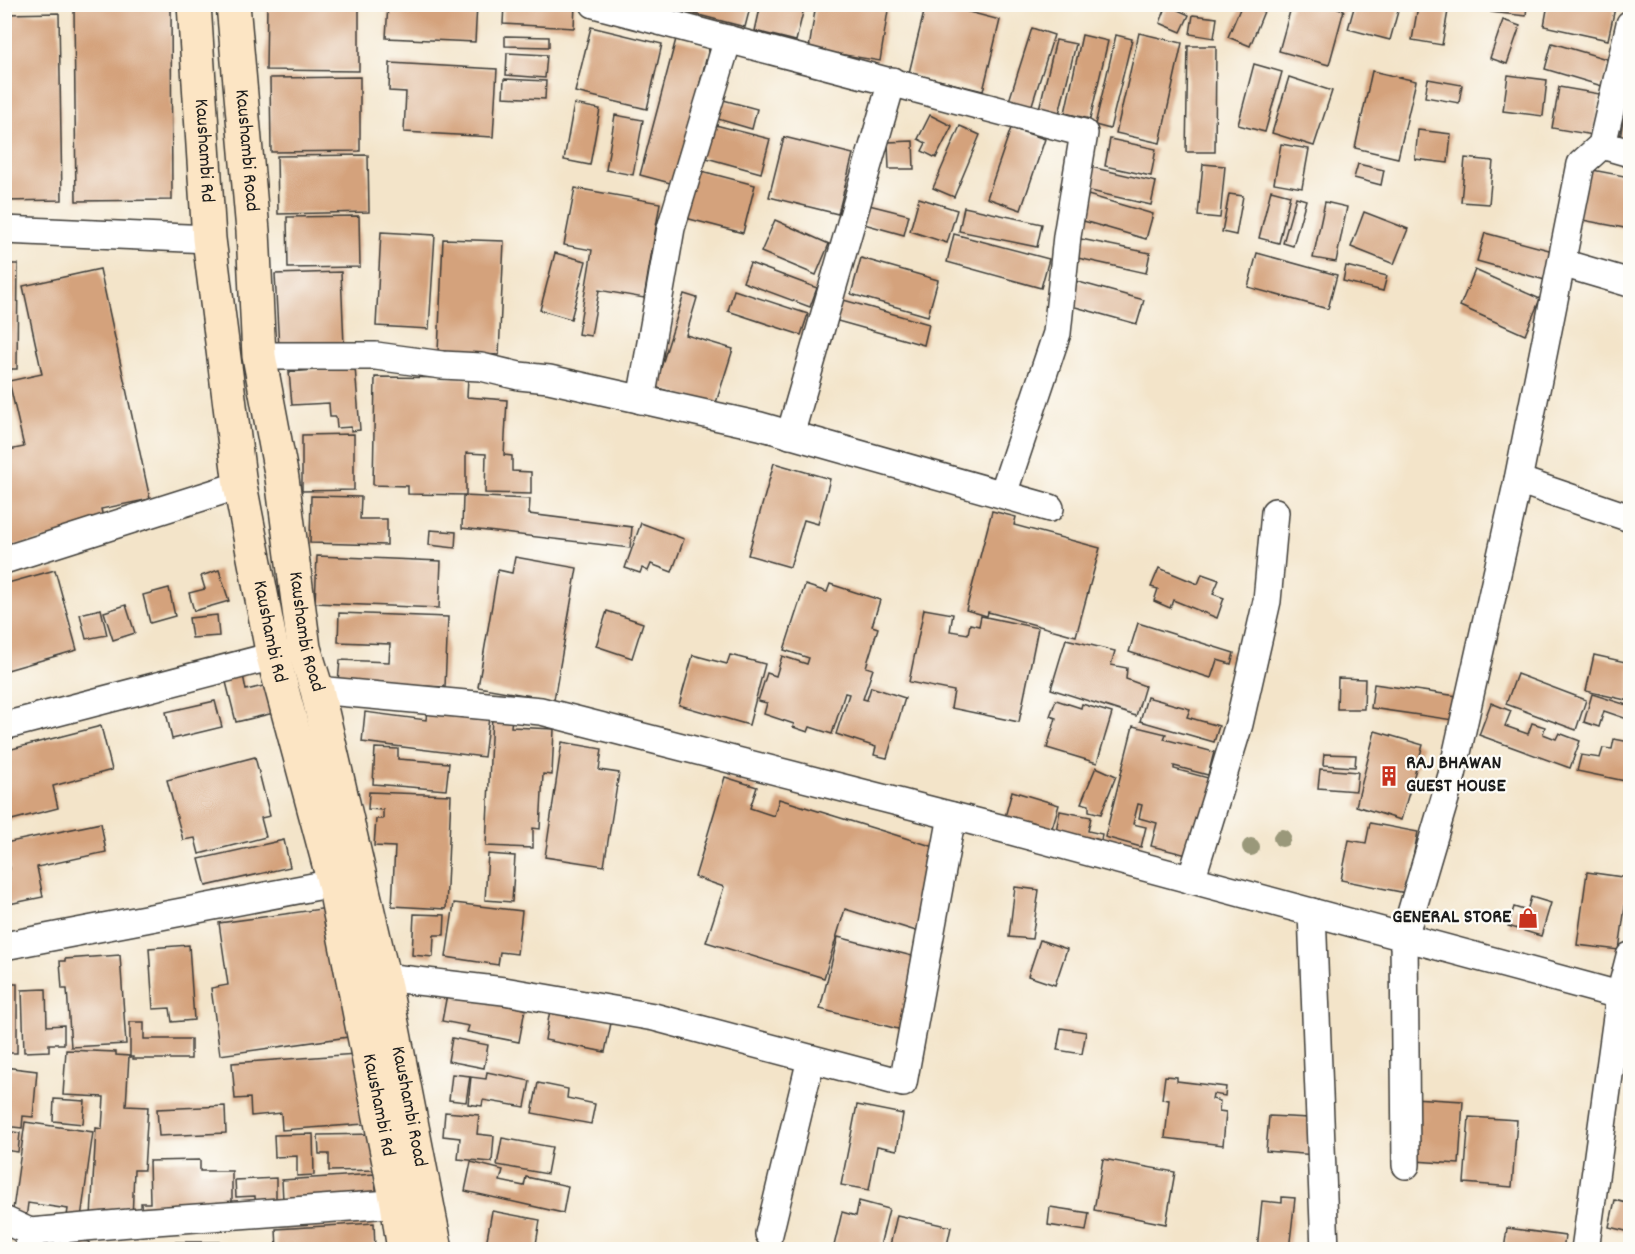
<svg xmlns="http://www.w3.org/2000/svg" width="1635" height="1254" font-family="Dekko,sans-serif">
<rect width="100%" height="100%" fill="#fdfcf7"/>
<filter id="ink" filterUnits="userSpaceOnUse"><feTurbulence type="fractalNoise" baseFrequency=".0167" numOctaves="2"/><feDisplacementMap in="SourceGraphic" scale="12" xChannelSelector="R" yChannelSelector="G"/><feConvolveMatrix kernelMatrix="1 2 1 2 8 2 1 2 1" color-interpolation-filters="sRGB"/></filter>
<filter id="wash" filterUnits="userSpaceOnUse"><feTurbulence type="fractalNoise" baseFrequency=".008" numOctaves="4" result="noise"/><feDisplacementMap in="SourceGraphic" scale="24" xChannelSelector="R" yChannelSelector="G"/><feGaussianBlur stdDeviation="1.35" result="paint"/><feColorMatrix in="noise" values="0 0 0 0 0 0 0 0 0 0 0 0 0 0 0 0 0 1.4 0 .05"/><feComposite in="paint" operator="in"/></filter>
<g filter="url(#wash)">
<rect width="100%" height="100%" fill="#f3e4c9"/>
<g id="blocks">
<!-- building -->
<g fill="#d4a27c">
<polygon points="267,4 359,4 359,71 266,70"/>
<polygon points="388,4 477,4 475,42 386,38"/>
<polygon points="504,4 575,4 574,28 503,24"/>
<polygon points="652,4 685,4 681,21 650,13"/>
<polygon points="689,4 751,4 745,27 687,12"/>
<polygon points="761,4 805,4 796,41 755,31"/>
<polygon points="816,4 889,4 880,61 809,49"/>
<polygon points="926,4 938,4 1000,20 983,91 909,73"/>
<polygon points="1242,4 1267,4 1250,46 1228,37"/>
<polygon points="1292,4 1326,4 1344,10 1329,65 1279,51"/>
<polygon points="1355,4 1400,4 1390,40 1348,29"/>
<polygon points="1492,4 1527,4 1526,16 1491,12"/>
<polygon points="1548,4 1599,4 1615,8 1608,40 1544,26"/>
<polygon points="171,5 172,200 76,201 74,6"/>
<polygon points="1167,5 1189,15 1181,32 1160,23"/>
<polygon points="1418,6 1448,11 1442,45 1412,40"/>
<polygon points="59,13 62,200 4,201 4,14"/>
<polygon points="1193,15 1217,18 1214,38 1190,34"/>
<polygon points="1503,20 1520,26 1507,64 1490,58"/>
<polygon points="591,27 662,44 647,109 575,92"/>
<polygon points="1032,28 1054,35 1030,111 1008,104"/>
<polygon points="1139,33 1182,43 1160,143 1116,133"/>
<polygon points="1082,35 1108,41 1090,119 1065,113"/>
<polygon points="1116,35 1132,39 1110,129 1095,125"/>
<polygon points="505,36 549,37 549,47 505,46"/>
<polygon points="676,39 709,48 674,184 640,175"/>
<polygon points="1056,40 1076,44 1058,118 1038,113"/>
<polygon points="1552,43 1610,60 1602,86 1545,69"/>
<polygon points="1188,46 1216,46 1215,152 1186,152"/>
<polygon points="507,53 547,55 545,78 506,75"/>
<polygon points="390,63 497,69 493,137 404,132 406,92 389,91"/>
<polygon points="1254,64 1282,72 1265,132 1238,125"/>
<polygon points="1372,71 1416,81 1398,158 1355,148"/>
<polygon points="1508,75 1547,80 1543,116 1503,111"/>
<polygon points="360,77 360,151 271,152 270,78"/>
<polygon points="1289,77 1332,91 1314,146 1272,133"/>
<polygon points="504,79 546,81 545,99 503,97"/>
<polygon points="1428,79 1462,85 1459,103 1425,97"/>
<polygon points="1559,87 1600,94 1593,135 1552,128"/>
<polygon points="716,98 757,109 752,129 711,117"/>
<polygon points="574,104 600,109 590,165 564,160"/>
<polygon points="1625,105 1630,105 1630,141 1620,140"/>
<polygon points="615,115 643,120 633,175 606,170"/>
<polygon points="930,115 952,126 936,158 922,151 926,143 918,139"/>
<polygon points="700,121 770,139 761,173 692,154"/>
<polygon points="960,126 980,135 954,197 933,188"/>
<polygon points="1011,128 1045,139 1021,210 987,198"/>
<polygon points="1418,130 1451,134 1448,163 1415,159"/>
<polygon points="784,137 853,154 838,214 769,197"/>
<polygon points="1110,139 1156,149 1151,176 1105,166"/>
<polygon points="913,141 914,169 889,169 888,142"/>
<polygon points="1281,144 1309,149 1302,188 1274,183"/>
<polygon points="368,155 369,212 278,214 277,156"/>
<polygon points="1465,158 1493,161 1489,204 1461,202"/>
<polygon points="1203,164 1225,166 1220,218 1198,216"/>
<polygon points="1358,164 1384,170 1381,185 1354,178"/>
<polygon points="686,167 755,185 743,233 674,215"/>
<polygon points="1091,167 1156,182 1151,205 1086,190"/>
<polygon points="1587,169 1630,177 1630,229 1577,219"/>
<polygon points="575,188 660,203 644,298 599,290 591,336 578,334 592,250 564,245"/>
<polygon points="1271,190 1290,195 1279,243 1259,238"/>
<polygon points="1229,194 1243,196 1236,235 1222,232"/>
<polygon points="1088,195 1153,214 1146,239 1080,220"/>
<polygon points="1296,197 1306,200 1293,246 1283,243"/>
<polygon points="919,198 957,210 947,243 910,231"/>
<polygon points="1325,202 1347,207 1336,262 1313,258"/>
<polygon points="869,205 909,215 904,235 864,224"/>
<polygon points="964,207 1042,224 1037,247 959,231"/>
<polygon points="1364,212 1408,229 1394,264 1351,247"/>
<polygon points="359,216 360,267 288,268 287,217"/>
<polygon points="775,220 829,244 816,275 761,252"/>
<polygon points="381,232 435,235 429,329 376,326"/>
<polygon points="1485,233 1553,251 1545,280 1477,261"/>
<polygon points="954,234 1049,259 1041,288 947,262"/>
<polygon points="1076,238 1150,253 1146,273 1073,257"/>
<polygon points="443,239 504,241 499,355 438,352"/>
<polygon points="555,253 586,261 571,319 540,310"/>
<polygon points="1257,253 1337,275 1328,309 1248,287"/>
<polygon points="861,258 938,280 928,316 851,294"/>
<polygon points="750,263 817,288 810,307 743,282"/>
<polygon points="4,264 18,264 17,369 11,369 11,372 4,372"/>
<polygon points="1346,266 1387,276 1383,291 1343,281"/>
<polygon points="100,269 150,499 101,509 105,526 4,548 4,451 24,447 9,381 42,374 23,286"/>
<polygon points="1475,270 1540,299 1525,335 1460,306"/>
<polygon points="341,272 344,346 279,349 275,274"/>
<polygon points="1075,281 1144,300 1137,324 1068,305"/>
<polygon points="734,290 808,314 801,335 728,311"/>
<polygon points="684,294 697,298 686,335 733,349 715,406 655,387"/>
<polygon points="840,299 929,324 924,345 834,320"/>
<polygon points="355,367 360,430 351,431 351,427 337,428 336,417 330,417 329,403 292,405 289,372"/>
<polygon points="375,377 468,378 467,397 507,400 504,455 512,456 512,471 531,472 531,494 485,493 486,454 466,453 466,495 408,494 408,486 373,485"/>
<polygon points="354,434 354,490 302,491 302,435"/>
<polygon points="774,463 830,479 818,524 804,520 790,567 748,555"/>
<polygon points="311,496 361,497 360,519 387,519 387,545 310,543"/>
<polygon points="463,496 530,499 529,514 632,527 630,548 462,528"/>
<polygon points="992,511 1016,517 1014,525 1100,548 1076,636 988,612 987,616 966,610"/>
<polygon points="641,523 684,539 672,572 651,564 648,571 642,568 640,573 625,568"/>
<polygon points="430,530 456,532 455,548 429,545"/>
<polygon points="317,556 441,561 439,608 315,603"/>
<polygon points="515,557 577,568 554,700 478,687 498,570 512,573"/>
<polygon points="1159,568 1198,584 1202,574 1219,580 1213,594 1224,598 1217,618 1173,600 1170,608 1154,601 1158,589 1151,587"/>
<polygon points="55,570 77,650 4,671 4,584"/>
<polygon points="219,570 229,601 194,611 189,593 205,589 201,576"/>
<polygon points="830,584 880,600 872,626 878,628 866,667 873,669 863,699 867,700 871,687 905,698 887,758 874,755 876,747 836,734 849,694 845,693 832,734 810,727 808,732 793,727 794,724 764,714 767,703 758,701 767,673 776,676 782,656 807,664 809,658 784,650 805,585 827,592"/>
<polygon points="169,588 175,616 150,623 143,595"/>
<polygon points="126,605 135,633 113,640 104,612"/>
<polygon points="101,609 107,635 86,639 80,614"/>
<polygon points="924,609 953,614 950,631 968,634 970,624 979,626 981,616 1038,628 1019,722 951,708 954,691 909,682"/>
<polygon points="607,611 643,623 632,658 596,646"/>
<polygon points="339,613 448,617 445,687 338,682 340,660 389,662 390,644 338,642"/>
<polygon points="217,615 219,636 192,638 189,618"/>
<polygon points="1138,623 1234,653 1231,664 1217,660 1211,678 1129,652"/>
<polygon points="1066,639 1115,651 1111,665 1127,668 1126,679 1145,686 1136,716 1051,689"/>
<polygon points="693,655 727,664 730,655 765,664 749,725 679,705"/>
<polygon points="1594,655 1630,663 1630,701 1586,691"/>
<polygon points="242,670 246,690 268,685 274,713 236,722 224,674"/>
<polygon points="1517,674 1586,700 1576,730 1506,704"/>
<polygon points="1338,678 1365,679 1364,709 1337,709"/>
<polygon points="1374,684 1457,696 1453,720 1371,708"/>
<polygon points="1592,694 1630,706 1630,720 1604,711 1599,727 1584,722"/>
<polygon points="1147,697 1190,709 1187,717 1219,726 1214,742 1140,721"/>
<polygon points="1056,700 1081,708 1082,704 1112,713 1097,763 1047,748 1056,718 1050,716"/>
<polygon points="215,701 222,727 172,739 166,712"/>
<polygon points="1491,703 1511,711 1505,726 1528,734 1532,723 1545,727 1543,734 1556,739 1559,733 1580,741 1570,768 1479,735"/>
<polygon points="427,710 489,717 484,757 362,742 365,712 426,720"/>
<polygon points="492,716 512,717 511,727 554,729 552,775 543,774 540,829 533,828 533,848 486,846"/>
<polygon points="101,726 112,770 53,786 58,808 4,822 4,751"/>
<polygon points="1133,726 1166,734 1164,739 1214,752 1208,775 1174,766 1174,769 1227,783 1207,860 1151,846 1157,823 1139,818 1142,805 1138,804 1133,824 1146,827 1141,847 1105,837"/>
<polygon points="1375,731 1423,745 1401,820 1356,806"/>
<polygon points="1614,739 1630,742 1630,782 1577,771 1581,755 1600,758 1603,748 1612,749"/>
<polygon points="562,742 602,749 599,770 619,773 604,866 545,857"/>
<polygon points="375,748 398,749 398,759 449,763 446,790 373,784"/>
<polygon points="1324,754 1356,755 1355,767 1323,765"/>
<polygon points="255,757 270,816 261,818 266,837 199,854 195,838 183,840 167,780"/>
<polygon points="1096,767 1116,776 1101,814 1089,811 1089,805 1081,803"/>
<polygon points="1320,769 1358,772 1356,791 1318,788"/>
<polygon points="725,777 757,787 750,808 774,816 779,799 954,853 929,935 845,909 824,978 706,942 724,887 695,877"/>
<polygon points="1012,791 1059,805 1049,838 1005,817"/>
<polygon points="369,792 451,795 446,909 392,906 395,847 374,846 376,819 383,819 383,810 368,809"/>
<polygon points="1060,811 1091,817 1088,831 1102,834 1101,840 1056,831"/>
<polygon points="101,823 106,852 37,867 43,897 4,905 4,871 10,869 5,843"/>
<polygon points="1370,823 1418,832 1406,893 1341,880 1349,840 1366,843"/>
<polygon points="284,840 290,867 206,886 199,859"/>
<polygon points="488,854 515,856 512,902 485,900"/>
<polygon points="1587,872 1629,878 1619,950 1577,945"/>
<polygon points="1015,887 1039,890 1032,939 1009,937"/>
<polygon points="1531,897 1551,903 1541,936 1508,926 1514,907 1527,911"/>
<polygon points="454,903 522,911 517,954 500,952 498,965 446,957"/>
<polygon points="335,907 362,1035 220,1055 211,988 228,985 219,923"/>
<polygon points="414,914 445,915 444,935 434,935 433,957 412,955"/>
<polygon points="838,937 924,959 906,1031 820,1009"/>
<polygon points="1040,940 1067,949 1055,985 1028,976"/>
<polygon points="189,945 194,1020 172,1022 170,1008 153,1009 149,948"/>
<polygon points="120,955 126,1044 71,1047 67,989 62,989 60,961 65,961 65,959"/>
<rect x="4" y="984" width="13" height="69"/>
<polygon points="46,989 47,1026 64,1025 64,1044 49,1044 49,1051 24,1052 22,990"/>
<polygon points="447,994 525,1009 519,1042 467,1032 469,1026 442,1021"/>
<polygon points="550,1010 611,1023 605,1052 545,1040"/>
<polygon points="130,1022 144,1022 144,1039 191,1039 191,1059 133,1059 133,1057 130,1057"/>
<polygon points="1061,1028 1086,1032 1082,1054 1057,1050"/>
<polygon points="452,1038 488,1045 484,1068 448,1061"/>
<polygon points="66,1050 116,1052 116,1055 129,1056 126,1106 148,1107 144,1170 134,1170 132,1220 91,1217 96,1128 102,1129 104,1097 63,1095"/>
<polygon points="356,1054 359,1059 364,1124 282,1130 281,1113 251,1116 250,1098 235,1099 232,1063"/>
<polygon points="4,1067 37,1071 33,1117 23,1116 22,1128 4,1126"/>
<polygon points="487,1072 530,1081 525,1107 483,1100 482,1106 468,1104 471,1077 486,1079"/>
<polygon points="452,1074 470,1076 466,1102 449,1100"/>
<polygon points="1165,1076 1177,1077 1177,1081 1226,1087 1225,1096 1213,1094 1212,1099 1220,1101 1219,1111 1226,1112 1223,1145 1165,1138 1169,1100 1162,1099"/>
<polygon points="538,1083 568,1089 567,1098 595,1104 591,1124 532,1113"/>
<polygon points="1412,1098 1463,1101 1459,1164 1415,1161"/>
<polygon points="54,1099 85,1101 83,1124 53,1121"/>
<polygon points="857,1105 903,1114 897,1150 877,1146 869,1190 841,1185"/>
<polygon points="225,1106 226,1133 159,1136 157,1109"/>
<polygon points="445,1112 479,1115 477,1134 494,1136 492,1162 458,1159 460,1138 443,1136"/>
<polygon points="1269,1116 1309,1118 1316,1155 1266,1151"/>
<polygon points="1469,1117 1517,1120 1512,1187 1464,1183"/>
<polygon points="25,1122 93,1132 80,1225 66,1223 68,1209 28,1203 26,1219 12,1217"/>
<polygon points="4,1131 20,1133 18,1152 4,1150"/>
<polygon points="313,1134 314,1175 297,1176 297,1156 275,1157 274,1135"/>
<polygon points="376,1134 376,1170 329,1171 329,1154 319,1154 318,1135"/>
<polygon points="502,1138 552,1147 547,1174 497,1165"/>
<polygon points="1103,1159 1175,1172 1166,1224 1094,1210"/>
<polygon points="200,1160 200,1171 232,1171 232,1204 142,1228 141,1203 150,1203 149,1161"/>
<polygon points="471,1162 503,1170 500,1181 524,1186 526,1177 568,1186 563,1213 465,1191"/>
<polygon points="375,1174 378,1217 284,1222 282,1180"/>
<polygon points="276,1178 276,1217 256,1218 255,1196 236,1197 235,1180"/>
<polygon points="1282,1197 1295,1198 1289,1250 1257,1250 1262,1201 1282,1203"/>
<polygon points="1615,1200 1630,1204 1630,1232 1609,1227"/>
<polygon points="859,1201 889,1209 879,1250 833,1250 842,1212 856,1216"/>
<polygon points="1050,1207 1089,1213 1086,1231 1048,1225"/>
<polygon points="492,1211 540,1220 535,1250 485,1250"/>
<polygon points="897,1215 951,1227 946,1250 889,1250"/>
<polygon points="374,1223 375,1250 277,1250 276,1229"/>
<polygon points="1507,1228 1565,1236 1563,1250 1504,1250"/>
<polygon points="43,1237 89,1242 88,1250 42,1250"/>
<rect x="159" y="1242" width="61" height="8"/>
</g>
</g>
</g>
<g filter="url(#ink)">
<use href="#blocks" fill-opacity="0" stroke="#3c3a36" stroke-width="1.5"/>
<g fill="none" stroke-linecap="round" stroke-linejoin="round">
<!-- minor casing -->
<g stroke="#3c3a36" stroke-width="30">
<g id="minor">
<polyline points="594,4 1084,133 1067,236 1057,333 1003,494"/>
<polyline points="1602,145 1630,153"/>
<polyline points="4,230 209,239"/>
<polyline points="1562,263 1630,283"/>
<polyline points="259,356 376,356 442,365 481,367 519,376 549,379 760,426 1050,508"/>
<polyline points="641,400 671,228 728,39"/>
<polyline points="790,435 892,81"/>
<polyline points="1518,480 1630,518"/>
<polyline points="4,560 240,485"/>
<polyline points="317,690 541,711 1000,828 1630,998"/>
<polyline points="4,726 273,656"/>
<polyline points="1191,880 1239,724 1267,601 1275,512"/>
<polyline points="1312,912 1325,1250"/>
<polyline points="4,946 334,883"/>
<polyline points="383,977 504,991 654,1017 903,1083 952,816"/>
<polyline points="1406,1165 1404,937 1452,775 1518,480 1581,164 1602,145 1630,24"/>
<polyline points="4,1220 30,1232 29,1250"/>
<polyline points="30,1232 141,1222 418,1202"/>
<polyline points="769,1234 811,1059"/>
<polyline points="1585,1250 1620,995 1630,956"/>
</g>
</g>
<!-- secondary casing -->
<g stroke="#3c3a36" stroke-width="36">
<g id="secondary">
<path id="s1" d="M194,4l15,235 31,246 33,171 61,227 63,320 7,47"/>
<path id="s2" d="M233,4l20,227 6,125 23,122 22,170 13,42 66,287 53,273"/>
</g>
</g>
<!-- minor -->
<use href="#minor" stroke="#fff" stroke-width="27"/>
<!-- secondary -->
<use href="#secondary" stroke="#fce5c4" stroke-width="33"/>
</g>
<!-- trees -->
<g fill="#9a987a">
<circle cx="1282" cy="838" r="9"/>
<circle cx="1251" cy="847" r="9"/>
</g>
</g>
<!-- icons -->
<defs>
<g id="building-bare" transform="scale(1.62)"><path d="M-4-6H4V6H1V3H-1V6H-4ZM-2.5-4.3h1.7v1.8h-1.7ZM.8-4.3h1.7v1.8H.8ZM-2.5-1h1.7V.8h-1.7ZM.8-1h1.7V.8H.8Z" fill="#c8321e" stroke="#fdfcf7" stroke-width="2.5" paint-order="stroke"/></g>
<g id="shop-bare" transform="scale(1.62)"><path d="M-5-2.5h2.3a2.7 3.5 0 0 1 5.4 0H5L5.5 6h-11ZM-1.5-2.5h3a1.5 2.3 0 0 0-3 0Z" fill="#c8321e" stroke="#fdfcf7" stroke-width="2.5" paint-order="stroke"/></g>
</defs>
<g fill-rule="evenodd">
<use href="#building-bare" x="1389" y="776"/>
<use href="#shop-bare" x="1528" y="918"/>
</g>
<g text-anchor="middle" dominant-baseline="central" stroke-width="4.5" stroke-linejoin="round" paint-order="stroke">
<!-- street labels -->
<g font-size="20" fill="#1c1c1c" stroke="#fdfcf7">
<text stroke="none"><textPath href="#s2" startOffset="147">Kaushambi Road</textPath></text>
<text stroke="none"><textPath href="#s1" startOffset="147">Kaushambi Rd</textPath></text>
<text stroke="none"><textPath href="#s2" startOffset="633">Kaushambi Road</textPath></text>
<text stroke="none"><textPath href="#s1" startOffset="633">Kaushambi Rd</textPath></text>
<text stroke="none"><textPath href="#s1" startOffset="1119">Kaushambi Rd</textPath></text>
<text stroke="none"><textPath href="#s2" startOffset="1119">Kaushambi Road</textPath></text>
</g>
<!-- poi labels -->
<g font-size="20" font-weight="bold" fill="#1c1c1c" stroke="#fdfcf7" text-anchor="start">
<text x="1406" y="764">RAJ BHAWAN<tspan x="1406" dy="23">GUEST HOUSE</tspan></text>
<text x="1511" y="918" text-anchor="end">GENERAL STORE</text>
</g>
</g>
<!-- margin -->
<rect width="1635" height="1254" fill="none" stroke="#fdfcf7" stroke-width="24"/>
</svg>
